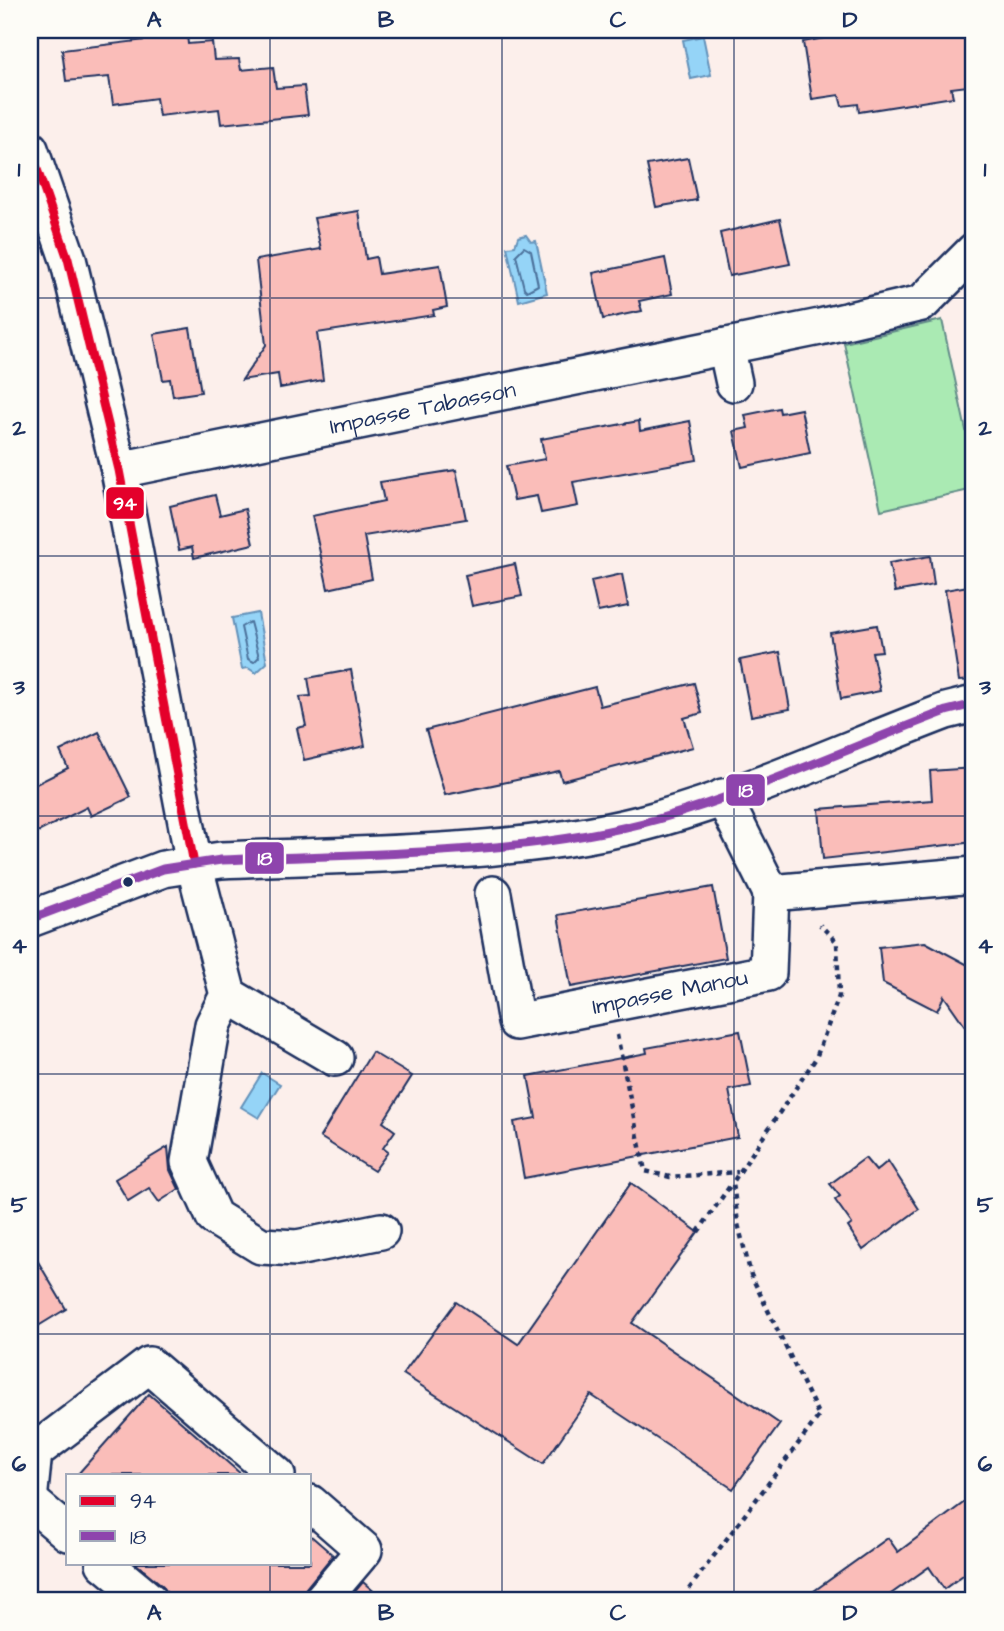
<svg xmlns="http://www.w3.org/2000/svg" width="1004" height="1631" font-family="'Architects Daughter',sans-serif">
<rect width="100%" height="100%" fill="#fcefeb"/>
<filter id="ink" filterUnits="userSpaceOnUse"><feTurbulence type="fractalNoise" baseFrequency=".0143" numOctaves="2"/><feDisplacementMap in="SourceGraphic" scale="14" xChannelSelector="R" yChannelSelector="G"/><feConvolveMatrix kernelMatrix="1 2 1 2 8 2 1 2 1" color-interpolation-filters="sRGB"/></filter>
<g filter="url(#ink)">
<!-- green -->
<polygon fill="#aaeab3" stroke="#628c88" stroke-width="2" points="942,320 974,467 974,489 881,510 844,343"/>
<!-- water -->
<g fill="#95d4f7" stroke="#6492ba" stroke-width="2">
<polygon points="703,36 711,75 691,79 683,40"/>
<polygon points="526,235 531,242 536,241 547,293 519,301 507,247 515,246 518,237"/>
<polygon points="258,613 267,663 256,673 248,668 242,669 232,618"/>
<polygon points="262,1073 280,1084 259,1118 241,1107"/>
</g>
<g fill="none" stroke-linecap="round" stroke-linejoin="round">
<!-- shore -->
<g stroke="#4c719b" stroke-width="2">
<polygon points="524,247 531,251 538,285 527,291 524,288 516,255"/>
<polygon points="250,622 259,657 254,662 248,659 241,627"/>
</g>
</g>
<!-- building -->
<g fill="#fabdb9" stroke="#1b2f5e" stroke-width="2">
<polygon points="829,30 974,30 974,74 966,75 968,86 951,88 953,97 859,112 858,104 842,106 839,95 812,99 803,42 830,37"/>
<polygon points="187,35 188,44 212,42 214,60 239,59 241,70 273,67 276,88 304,86 308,115 221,124 219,109 159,116 156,98 113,104 109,77 66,81 62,50"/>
<polygon points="688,158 697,200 656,207 647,165"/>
<polygon points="359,211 366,259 376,257 379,274 440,265 447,307 433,310 434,315 317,333 323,380 280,388 278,374 242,380 266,345 256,260 321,249 314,218"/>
<polygon points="780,219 790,264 729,276 720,233"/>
<polygon points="665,258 672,294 639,301 642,311 603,319 593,273"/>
<polygon points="190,328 201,392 173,396 170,379 163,380 154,334"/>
<polygon points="779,408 780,413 801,409 810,453 742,467 734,431 748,428 745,415"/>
<polygon points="639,421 640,431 690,421 697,460 573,482 578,506 541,513 537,496 514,500 506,466 545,459 541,439"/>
<polygon points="456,470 466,519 364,536 372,579 328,589 312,516 384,501 380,482"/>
<polygon points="215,495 220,515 245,509 253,544 194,558 192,547 179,550 170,506"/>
<polygon points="930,556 934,585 895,592 889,563"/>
<polygon points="515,564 522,596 472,606 465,575"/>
<polygon points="622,574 628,606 598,612 591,581"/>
<polygon points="974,585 974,680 959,681 945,590"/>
<polygon points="877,625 882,651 872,652 880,691 841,699 830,633"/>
<polygon points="780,652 790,709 751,716 740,660"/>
<polygon points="351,670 365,746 304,760 297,728 306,726 300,697 311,696 308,678"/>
<polygon points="694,683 702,713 684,718 693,747 562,781 559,771 445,795 426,730 595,687 600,706"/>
<polygon points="99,732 131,797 91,816 87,807 30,836 30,787 68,768 60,751"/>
<polygon points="974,768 974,842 823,859 819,809 932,800 930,771"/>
<polygon points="713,887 726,958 571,987 558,915"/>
<polygon points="925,942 970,966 974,973 974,1039 944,996 937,1011 883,983 879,947"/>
<polygon points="740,1031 751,1086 729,1090 738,1137 524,1178 514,1122 536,1118 528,1076 647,1053 646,1048"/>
<polygon points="372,1052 412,1076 383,1122 395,1131 383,1148 388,1152 374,1171 320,1137"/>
<polygon points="168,1147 170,1170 179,1189 159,1202 149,1188 128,1201 115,1179"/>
<polygon points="865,1158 876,1171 888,1161 919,1209 863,1250 848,1227 852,1224 835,1200 840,1196 830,1184"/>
<polygon points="631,1183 698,1232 632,1323 780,1424 733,1489 591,1395 543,1464 403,1374 456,1302 518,1344"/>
<polygon points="30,1248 66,1309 30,1331"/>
<polygon points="149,1394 242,1475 77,1475"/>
<polygon points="974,1495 974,1567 944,1589 929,1567 881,1601 800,1601 888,1538 898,1552"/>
<polygon points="310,1535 333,1555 306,1588 301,1601 170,1601 163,1586 135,1563 310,1563"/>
<polygon points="363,1582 385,1601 347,1601"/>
</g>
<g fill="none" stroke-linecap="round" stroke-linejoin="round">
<!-- minor casing -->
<g stroke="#1b2f5e" stroke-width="40">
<g id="minor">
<polyline points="30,149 68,259 119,470 194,864 228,995 213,1025 189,1162 214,1217 261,1246 297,1248 381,1231"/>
<polyline points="726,346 734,383"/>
<path id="s1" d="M119,470l701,-143 102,-24 52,-52"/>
<polyline points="771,893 974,875"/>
<path id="s2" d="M493,894l23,128 252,-49 3,-80 -48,-96"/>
<path d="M30,919l133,-50 58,-9c139,-7 303,-3 437,-41 98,-28 193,-72 288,-108l28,-7"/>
<polyline points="228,995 335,1058"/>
<polyline points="30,1491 34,1452 149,1365 277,1475"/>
<polyline points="30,1501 68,1533"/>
<polyline points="310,1503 364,1550 321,1601"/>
<polyline points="104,1563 150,1601"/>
</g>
</g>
<!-- path -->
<g stroke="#1b2f5e" stroke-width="4.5" stroke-dasharray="5 5" stroke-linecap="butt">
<polyline points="617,1035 645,1171 670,1177 738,1172"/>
<polyline points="698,1232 732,1183"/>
<polyline points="689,1589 819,1416 751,1275 738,1224 733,1182 816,1058 839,996 837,942 820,925"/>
</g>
<!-- minor -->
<use href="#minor" stroke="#fdfcf7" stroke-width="35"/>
<!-- bus-1 casing -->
<g stroke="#fdfcf7" stroke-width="14">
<polyline id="bus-1" points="30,149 68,259 119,470 194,864"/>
</g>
<!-- bus-2 casing -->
<g stroke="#fdfcf7" stroke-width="14">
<path id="bus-2" d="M30,919l133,-50 58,-9c139,-7 303,-3 437,-41 98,-28 193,-72 288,-108l28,-7"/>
</g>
<!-- bus-1 -->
<use href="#bus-1" stroke="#e4002b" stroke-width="9"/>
<!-- bus-2 -->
<use href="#bus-2" stroke="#8e44ad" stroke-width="9"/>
</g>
</g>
<!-- grid -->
<path fill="none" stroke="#1b2f5e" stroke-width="2" stroke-opacity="0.55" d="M270,30v1445M502,30v1571M734,30v1571M30,298h944M30,556h944M30,816h944M30,1074h944M30,1334h944M270,1563v38"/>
<!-- markers -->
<circle fill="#1b2f5e" stroke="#fdfcf7" stroke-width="2.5" cx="128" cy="882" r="6"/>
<g text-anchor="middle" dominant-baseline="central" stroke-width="5" stroke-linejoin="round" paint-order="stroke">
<!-- street labels -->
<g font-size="23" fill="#1b2f5e" stroke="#fdfcf7">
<text stroke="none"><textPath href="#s1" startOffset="310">Impasse Tabasson</textPath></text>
<text stroke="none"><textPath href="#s2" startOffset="287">Impasse Manou</textPath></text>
</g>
</g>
<g stroke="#fdfcf7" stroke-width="2.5">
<rect x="105" y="486" width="40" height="34" rx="7" fill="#e4002b"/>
<rect x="725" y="773" width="41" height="34" rx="7" fill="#8e44ad"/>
<rect x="244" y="841" width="41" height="34" rx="7" fill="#8e44ad"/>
</g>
<g font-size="19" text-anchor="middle" font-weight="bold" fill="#fff">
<text x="125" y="510">94</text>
<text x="746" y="797">18</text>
<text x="265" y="865">18</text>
</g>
<!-- margin -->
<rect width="1004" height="1631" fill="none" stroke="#fdfcf7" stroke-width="77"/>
<!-- legend -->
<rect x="66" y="1474" width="245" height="91" fill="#fdfcf7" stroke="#a3aaba" stroke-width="2"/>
<rect x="80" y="1496" width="35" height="10" fill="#e4002b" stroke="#a3aaba" stroke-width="2"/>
<text x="130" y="1508" font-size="21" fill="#1b2f5e">94</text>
<rect x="80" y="1531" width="35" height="10" fill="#8e44ad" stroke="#a3aaba" stroke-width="2"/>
<text x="130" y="1544" font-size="21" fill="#1b2f5e">18</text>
<rect x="38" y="38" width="927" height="1554" fill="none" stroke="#1b2f5e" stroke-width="2.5"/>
<g font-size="23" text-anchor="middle" font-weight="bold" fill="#1b2f5e">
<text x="154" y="27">A</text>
<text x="386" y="27">B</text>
<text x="618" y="27">C</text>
<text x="850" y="27">D</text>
<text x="19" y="176">1</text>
<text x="985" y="176">1</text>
<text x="19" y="435">2</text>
<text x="985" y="435">2</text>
<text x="19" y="694">3</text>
<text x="985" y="694">3</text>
<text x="19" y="953">4</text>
<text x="985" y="953">4</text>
<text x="19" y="1212">5</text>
<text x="985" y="1212">5</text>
<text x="19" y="1471">6</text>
<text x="985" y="1471">6</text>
<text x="154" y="1620">A</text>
<text x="386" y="1620">B</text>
<text x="618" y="1620">C</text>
<text x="850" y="1620">D</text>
</g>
</svg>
